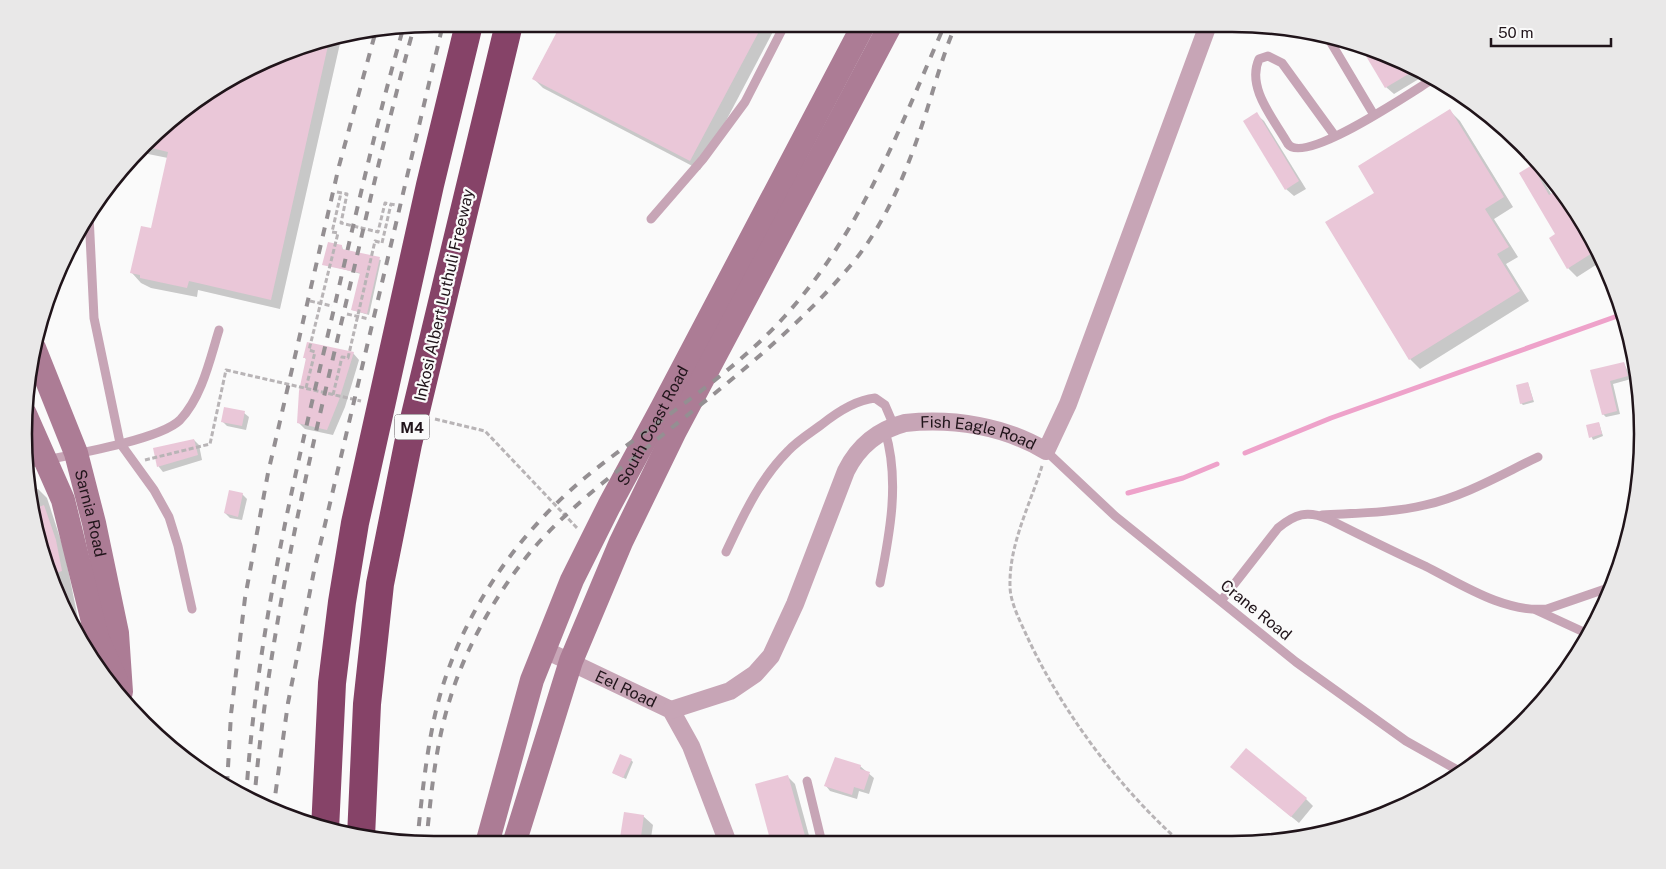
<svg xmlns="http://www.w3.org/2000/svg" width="1666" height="869" font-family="'Public Sans',sans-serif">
<rect width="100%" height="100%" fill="#fafafa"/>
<!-- shadow -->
<g fill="#0003">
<polygon points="562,24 777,24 700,170 543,88 533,78"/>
<polygon points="341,39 280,309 198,290 197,297 151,288 141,283 132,273 152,230 168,158 143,153 184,109 302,46"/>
<polygon points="1362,47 1413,66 1427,74 1394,94 1386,87"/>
<polygon points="1450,111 1460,121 1513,207 1494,219 1518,257 1506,264 1529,301 1420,369 1410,359 1376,193"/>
<polygon points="1256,114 1264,121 1306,189 1294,196 1286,189"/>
<polygon points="1532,167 1540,176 1552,195 1559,190 1587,229 1602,261 1577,277 1568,268"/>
<polygon points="342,246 343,250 381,260 369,315 352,310 361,274 324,264"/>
<polygon points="353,353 359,360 345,407 333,435 305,429 299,423 307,360 304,357"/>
<polygon points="1624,363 1631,379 1613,384 1620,414 1606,417 1603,414 1592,371"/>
<polygon points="1528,383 1534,402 1523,405 1521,403"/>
<polygon points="244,413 249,417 246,430 227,426 222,421"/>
<polygon points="1599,423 1603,436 1593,440 1587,426"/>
<polygon points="194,440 199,445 202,460 163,472 159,467 154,449"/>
<polygon points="38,489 47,498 64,550 82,638 66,616 28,491"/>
<polygon points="242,494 247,499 242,520 230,518 225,513"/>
<polygon points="631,760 633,762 626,779 613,773"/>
<polygon points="860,766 874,778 869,794 859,791 857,799 830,791 826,786"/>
<polygon points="1239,774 1306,799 1313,806 1299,823"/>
<polygon points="788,777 795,784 811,843 773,843 757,785"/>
<polygon points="643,816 653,825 650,844 620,844"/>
<polygon points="1332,824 1337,828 1327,830"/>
<polygon points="598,841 619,844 597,844"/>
</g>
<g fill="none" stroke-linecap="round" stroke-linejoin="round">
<!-- stream -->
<g stroke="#eea2ca" stroke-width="5">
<polyline points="1245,453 1331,418 1623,314"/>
<polyline points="1128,493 1183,478 1217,464"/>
<polyline points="1471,758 1480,752 1495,748"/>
</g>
</g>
<!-- building -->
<g fill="#eac7d8">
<polygon points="561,24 763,24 690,161 532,79"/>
<polygon points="329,41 271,300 189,281 187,288 140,278 140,275 130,273 141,226 151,228 168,152 148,147 184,109 302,46"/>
<polygon points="1360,46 1413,66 1417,69 1385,88"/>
<polygon points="1450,109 1504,197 1485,209 1509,247 1497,254 1520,291 1409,360 1325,222 1374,193 1358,166"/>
<polygon points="1257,112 1299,181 1285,190 1243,121"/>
<polygon points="1532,165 1549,195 1559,189 1587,229 1597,250 1567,269 1549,238 1555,234 1519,173"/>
<polygon points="328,242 342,245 342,249 380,257 367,314 351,310 360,273 322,265"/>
<polygon points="307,342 354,352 339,400 327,430 297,423 299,391 306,358 303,358"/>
<polygon points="1624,362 1628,376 1610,381 1617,411 1602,415 1590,370"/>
<polygon points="1528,382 1533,400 1520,404 1516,385"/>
<polygon points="224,407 245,411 242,426 221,422"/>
<polygon points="1599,422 1602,434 1589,438 1586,425"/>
<polygon points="194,439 198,455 157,467 153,448"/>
<polygon points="229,490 243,493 238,517 224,513"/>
<polygon points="44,505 56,540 62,571 53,574 34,509"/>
<polygon points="1246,748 1307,798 1291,817 1230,767"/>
<polygon points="620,754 632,759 623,778 612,773"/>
<polygon points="835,757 861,765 860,769 870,772 864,790 854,787 852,795 824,786"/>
<polygon points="788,775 807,843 771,843 755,784"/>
<polygon points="624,812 644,815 640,844 619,844"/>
</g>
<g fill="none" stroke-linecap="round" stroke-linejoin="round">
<!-- path -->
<g stroke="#b8b4b6" stroke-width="3" stroke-dasharray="5 2.5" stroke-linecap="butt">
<polyline points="337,192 347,194 341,223 378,232 385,203 396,205"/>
<polyline points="310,301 332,306"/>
<polyline points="347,314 369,319"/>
<polyline points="306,388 315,352 309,350 338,233 332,232 341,193"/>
<polyline points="333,395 342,357 348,358 375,241 382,243 391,204"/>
<polyline points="435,419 485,431 578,529"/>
<polyline points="145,460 210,444 226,370 361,401"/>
<path d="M1042,466c-12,39 -33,78 -32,120 0,15 9,33 15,46 35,77 92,154 155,210"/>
</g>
<!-- lane -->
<g stroke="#c7a5b6" stroke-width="9">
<polyline points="1327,36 1374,115"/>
<path d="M1335,136l-53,-73 -14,-7 -9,3c-13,29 15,60 29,85 16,22 125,-53 145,-65"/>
<polyline points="89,215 94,318 120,443 154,490 169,517 178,546 192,609"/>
<polyline points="651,219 703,159 745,102 785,24"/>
<polyline points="1046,451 1115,516 1296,662 1406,741 1461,772"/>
<path d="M26,464c33,-7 133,-23 154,-44 22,-23 30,-61 39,-90"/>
<path d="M1322,515c34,-2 70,-2 103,-10 40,-9 77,-31 113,-48"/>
<path d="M726,552c17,-36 33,-72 62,-101 9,-10 22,-18 33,-26 15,-12 34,-25 54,-27l10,7 9,21"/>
<path d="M880,583c10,-50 20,-103 5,-152"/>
<path d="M1221,601l57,-73c17,-14 29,-18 50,-9 32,16 64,32 97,47 36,18 79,47 122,43l64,-22"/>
<polyline points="1536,610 1588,634"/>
<polyline points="807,781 822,843"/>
</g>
<!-- street -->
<g stroke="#c7a5b6" stroke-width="18">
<path id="s1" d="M543,649l128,61 20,36 37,97"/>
<path id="s2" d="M671,710l59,-19 25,-17 16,-18 24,-52 51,-133c12,-24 32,-41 59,-48 49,-5 99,3 141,28l22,-47 140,-379"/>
</g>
<!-- secondary -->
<g stroke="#ac7c95" stroke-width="24">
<path id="s3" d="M34,348l42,105 18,70 23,110 4,59"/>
<polyline points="25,414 63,500 97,638 116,680"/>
<path id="s4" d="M487,844l45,-164 40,-100 37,-74 53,-98 202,-384"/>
<polyline points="514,844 571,661 621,542 674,433 891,24"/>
</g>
<!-- highway -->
<g stroke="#864368" stroke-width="28">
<polyline points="325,830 332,683 342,602 355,523 430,185 469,24"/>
<polyline points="361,837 367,704 380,584 408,444 509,24"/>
</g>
<!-- rail -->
<g stroke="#948f92" stroke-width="4" stroke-dasharray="9 9" stroke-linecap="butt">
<polyline points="227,785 231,714 245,598 268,473 339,166 375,34"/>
<path d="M246,798c10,-155 43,-300 79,-451 25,-106 48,-213 78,-318"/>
<path d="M254,803c13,-157 47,-309 83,-462 25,-105 48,-210 77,-314"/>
<polyline points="273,811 288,703 314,571 443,24"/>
<path d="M417,844c4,-40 8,-80 16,-120 20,-99 81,-190 159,-252 64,-51 138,-95 193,-156 77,-85 115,-189 160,-292"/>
<path d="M426,844c5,-48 9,-98 24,-145 16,-54 52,-116 90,-158 34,-37 75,-68 115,-100 68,-54 139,-109 196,-176 36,-43 57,-97 74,-149 10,-31 18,-62 31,-92"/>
</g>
</g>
<g text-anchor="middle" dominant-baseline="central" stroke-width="4.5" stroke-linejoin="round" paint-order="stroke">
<!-- shield labels -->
<rect fill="#fafafa" stroke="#61595d" stroke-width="1" x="394.5" y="414.5" width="35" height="25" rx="4"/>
<g font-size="15" font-weight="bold" fill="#20141a">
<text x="412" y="427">M4</text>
</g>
<!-- street labels -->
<g font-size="16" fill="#20141a" stroke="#fafafa">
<text transform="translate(444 295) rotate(-77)">Inkosi Albert Luthuli Freeway</text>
<text stroke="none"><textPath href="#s4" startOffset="452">South Coast Road</textPath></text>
<text stroke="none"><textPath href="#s2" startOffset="469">Fish Eagle Road</textPath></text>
<text stroke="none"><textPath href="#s3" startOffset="175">Sarnia Road</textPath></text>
<text transform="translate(1256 610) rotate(39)">Crane Road</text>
<text stroke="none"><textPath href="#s1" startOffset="92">Eel Road</textPath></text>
</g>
</g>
<!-- crop -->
<path d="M0 0H1666V869H0ZM434 32H1232A402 402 0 0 1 1634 434V434A402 402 0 0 1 1232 836H434A402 402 0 0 1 32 434V434A402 402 0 0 1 434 32Z" fill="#e9e8e8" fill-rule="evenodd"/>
<path fill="none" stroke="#20141a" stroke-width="2.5" d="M434 32H1232A402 402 0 0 1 1634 434V434A402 402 0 0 1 1232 836H434A402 402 0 0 1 32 434V434A402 402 0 0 1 434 32Z"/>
<!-- scale -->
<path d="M1491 38v8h120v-8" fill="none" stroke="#20141a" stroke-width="2.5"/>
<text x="1498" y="38" font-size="15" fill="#20141a" stroke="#fafafa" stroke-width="4" paint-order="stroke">50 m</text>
</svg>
